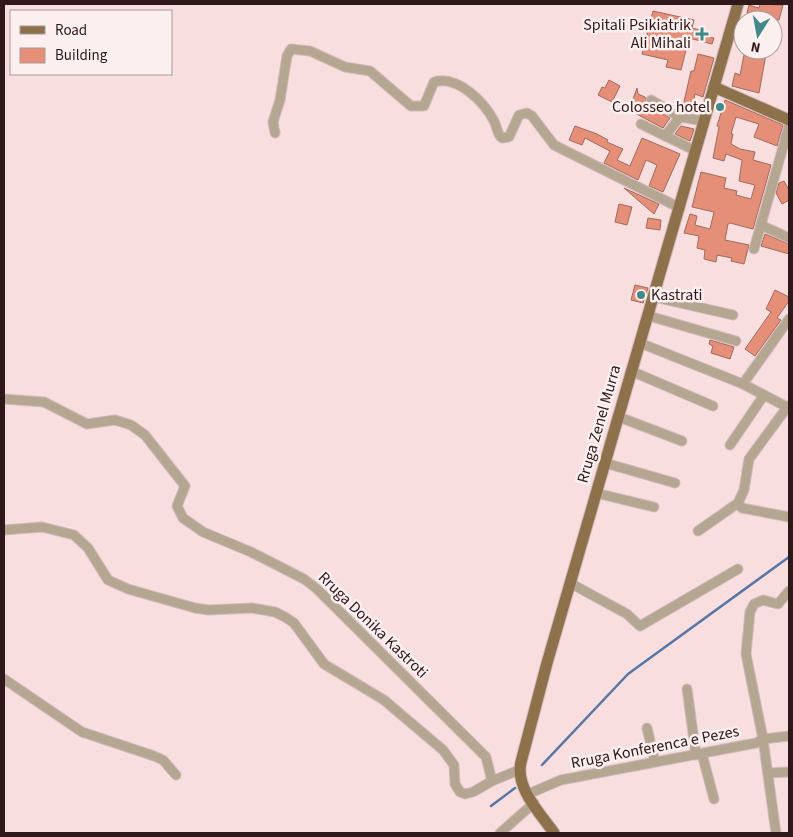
<svg xmlns="http://www.w3.org/2000/svg" width="793" height="837" font-family="'Source Sans 3',sans-serif">
<rect width="100%" height="100%" fill="#f9dedf"/>
<g fill="none" stroke-linecap="round" stroke-linejoin="round">
<!-- stream -->
<g stroke="#5977a6" stroke-width="2.5">
<polyline points="542,765 628,674 789,557"/>
<polyline points="491,806 515,788"/>
</g>
</g>
<!-- building -->
<g fill="#e58e78" stroke="#a16a5d">
<polygon points="760,4 783,5 779,20 755,20 756,15 747,13 749,5 759,8"/>
<polygon points="653,11 694,20 692,28 708,32 707,37 714,38 712,44 689,38 681,70 666,67 668,60 642,54"/>
<polygon points="745,50 762,50 762,53 766,54 759,93 732,86 735,73 740,75"/>
<polygon points="698,54 714,58 703,97 695,94 692,109 683,106 691,71 694,71"/>
<polygon points="609,80 620,86 612,102 598,95 602,87 605,88"/>
<polygon points="637,88 638,94 645,97 647,105 670,118 663,128 629,110"/>
<polygon points="725,100 783,125 777,146 754,137 759,124 736,117 731,134 733,134 731,144 740,149 755,152 753,160 771,165 753,229 730,223 728,224 725,240 749,245 744,264 731,261 732,258 717,255 716,262 704,259 705,250 697,248 699,236 684,233 690,214 697,216 695,225 710,229 714,212 692,207 701,172 726,178 724,188 737,191 736,195 751,199 755,185 739,181 742,160 726,154 724,161 713,158 719,127 717,126"/>
<polygon points="575,126 597,134 608,140 607,142 623,149 617,160 630,166 642,138 680,154 663,192 649,186 657,165 646,160 638,180 604,163 610,151 585,138 582,145 569,140"/>
<polygon points="681,126 694,129 690,141 675,134"/>
<polygon points="784,181 789,190 789,200 782,204 776,193 779,183"/>
<polygon points="624,188 659,204 654,214"/>
<polygon points="619,204 632,207 627,225 615,222"/>
<polygon points="648,218 661,220 660,230 646,228"/>
<polygon points="765,234 789,244 789,254 761,246"/>
<polygon points="635,285 648,288 643,303 631,300"/>
<polygon points="775,290 789,297 789,301 777,318 781,320 755,356 745,349 771,312 766,309"/>
<polygon points="710,340 734,347 730,359 711,353 713,346 709,344"/>
</g>
<g fill="none" stroke-linecap="round" stroke-linejoin="round">
<!-- minor casing -->
<g stroke="#d4babc" stroke-width="11">
<g id="minor">
<polyline points="651,100 680,117 704,121"/>
<polyline points="641,124 696,151"/>
<path d="M275,133l-2,-11 7,-22 7,-44 4,-7 19,2 35,16 25,4 41,35h13l10,-24c24,-7 50,20 60,39 3,6 3,13 8,17l7,-1 10,-22 8,-2 5,3 22,29 126,63"/>
<polyline points="665,136 680,117"/>
<polyline points="761,225 789,238"/>
<polyline points="754,249 789,126"/>
<polyline points="654,297 733,315"/>
<polyline points="649,316 736,341"/>
<polyline points="640,343 743,384 789,408"/>
<polyline points="631,371 713,406"/>
<polyline points="743,384 789,319"/>
<polyline points="4,399 44,402 87,424 115,420 131,425 145,435 185,486 177,506 183,518 203,532 251,552 304,579 317,589 486,757 492,781"/>
<polyline points="619,417 682,441"/>
<polyline points="730,445 764,395"/>
<polyline points="605,463 675,483"/>
<polyline points="596,493 654,507"/>
<polyline points="738,503 742,508 789,517"/>
<polyline points="4,530 42,527 74,535 88,548 108,580 128,589 195,608 208,610 252,608 275,612 285,617 294,623 324,664 384,700 443,750 454,765 455,784 460,792 465,794 473,792 492,781 519,770"/>
<polyline points="698,531 738,503 744,490 749,459 788,406"/>
<polyline points="570,583 627,614 640,626 738,569"/>
<polyline points="4,679 82,732 154,756 163,760 176,775"/>
<polyline points="687,689 696,755"/>
<polyline points="647,728 655,762"/>
<polyline points="702,754 714,799"/>
<polyline points="768,773 789,772"/>
<polyline points="528,794 561,780 756,743 763,739 789,736"/>
<polyline points="500,833 534,803"/>
<polyline points="776,833 763,739 746,654 750,612 754,604 763,600 778,604 789,591"/>
</g>
</g>
<!-- major casing -->
<g stroke="#d4babc" stroke-width="13">
<g id="major">
<polyline points="714,87 789,120"/>
<path d="M554,833c-14,-20 -39,-45 -33,-71l26,-99 191,-659"/>
</g>
</g>
<!-- minor -->
<use href="#minor" stroke="#b5a692" stroke-width="9"/>
<!-- major -->
<use href="#major" stroke="#8c714b" stroke-width="11"/>
</g>
<!-- markers -->
<g fill="#408988" stroke="#fcefef" stroke-width="2">
<path d="M699.5 26.5h5v5h5v5h-5v5h-5v-5h-5v-5h5z"/>
<circle cx="720" cy="107" r="5"/>
<circle cx="641" cy="295" r="5"/>
</g>
<g text-anchor="middle" dominant-baseline="central" stroke-width="5" stroke-linejoin="round" paint-order="stroke">
<!-- poi labels -->
<g font-size="16" fill="#2e181a" stroke="#fcefef" text-anchor="end">
<text x="691" y="25">Spitali Psikiatrik<tspan x="691" dy="18">Ali Mihali</tspan></text>
<text x="710" y="107">Colosseo hotel</text>
<text x="651" y="295" text-anchor="start">Kastrati</text>
</g>
<!-- street labels -->
<g font-size="16" fill="#2e181a" stroke="#fcefef">
<text transform="translate(599 424) rotate(-74)">Rruga Zenel Murra</text>
<text transform="translate(373 625) rotate(44)">Rruga Donika Kastroti</text>
<text transform="translate(655 747) rotate(-11)">Rruga Konferenca e Pezes</text>
</g>
</g>
<!-- border -->
<rect width="793" height="837" fill="none" stroke="#2e181a" stroke-width="10"/>
<!-- legend -->
<rect x="10" y="10" width="162" height="65" fill="#fcefef" stroke="#aa999a"/>
<rect x="20" y="26" width="25" height="8" fill="#8c714b" stroke="#aa999a"/>
<text x="55" y="35" font-size="15" fill="#2e181a">Road</text>
<rect x="20" y="48" width="25" height="15" fill="#e58e78" stroke="#aa999a"/>
<text x="55" y="60" font-size="15" fill="#2e181a">Building</text>
<!-- north arrow -->
<g transform="translate(758 35) rotate(191)"><circle r="24" fill="#fcefef" stroke="#aa999a"/>
<path d="M0-4L9 19L0 12L-9 19Z" fill="#408988"/>
<text y="-8" font-size="14" font-weight="bold" text-anchor="middle" fill="#2e181a">N</text>
</g>
</svg>
